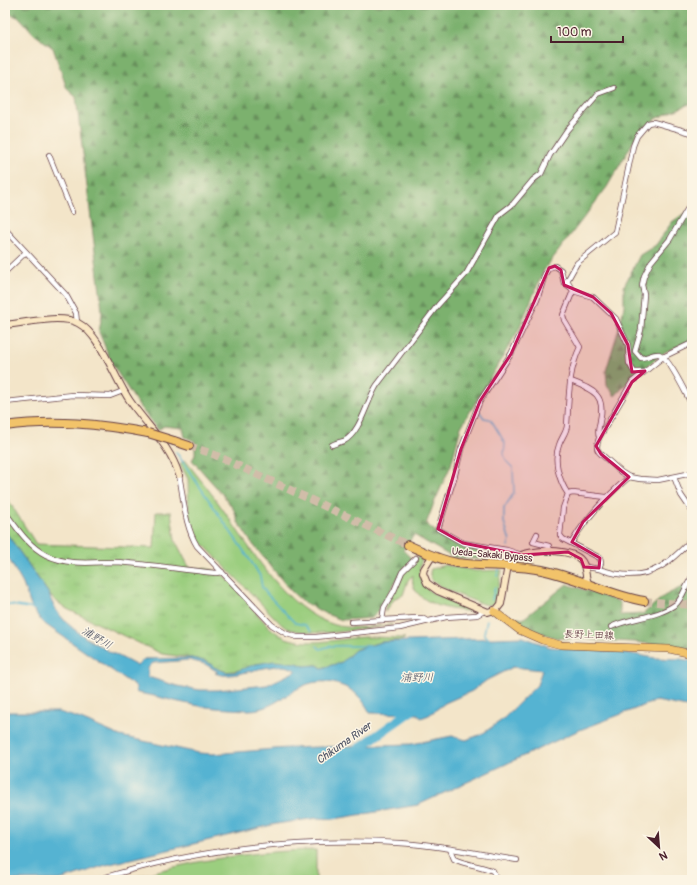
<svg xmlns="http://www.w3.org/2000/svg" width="697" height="885" font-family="Pangolin,'Klee One',sans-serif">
<defs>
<pattern id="forest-firs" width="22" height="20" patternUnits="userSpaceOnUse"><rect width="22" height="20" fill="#7cb16e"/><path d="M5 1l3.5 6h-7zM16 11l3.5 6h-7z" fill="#688f5b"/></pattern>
<pattern id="park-tufts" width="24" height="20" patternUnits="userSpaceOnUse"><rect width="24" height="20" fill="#9bce7f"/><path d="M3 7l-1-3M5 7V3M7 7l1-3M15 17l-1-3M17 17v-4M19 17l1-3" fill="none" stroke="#87b06e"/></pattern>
</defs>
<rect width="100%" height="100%" fill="#fcf5e5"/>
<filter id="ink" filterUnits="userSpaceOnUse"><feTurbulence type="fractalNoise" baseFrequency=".025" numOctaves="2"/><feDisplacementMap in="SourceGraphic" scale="8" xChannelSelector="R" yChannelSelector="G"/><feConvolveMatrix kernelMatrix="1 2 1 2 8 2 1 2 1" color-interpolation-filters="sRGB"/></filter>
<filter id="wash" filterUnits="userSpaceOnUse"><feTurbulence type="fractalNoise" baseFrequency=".012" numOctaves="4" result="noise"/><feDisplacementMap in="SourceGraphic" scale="16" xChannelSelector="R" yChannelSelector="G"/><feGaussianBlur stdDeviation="0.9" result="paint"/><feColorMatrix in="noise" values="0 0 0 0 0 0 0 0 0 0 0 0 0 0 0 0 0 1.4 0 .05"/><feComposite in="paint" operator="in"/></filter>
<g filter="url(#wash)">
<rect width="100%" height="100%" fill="#f3e5c9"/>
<!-- green -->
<g fill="#9bce7f" stroke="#727655">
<path d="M185,460c13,17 27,33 39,51 28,39 62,100 111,114 18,5 39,1 57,0 -28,3 -87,16 -110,0l-86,-88 -7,-19 -1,-39 -8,-15z"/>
<path d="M417,557l5,2c-13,37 28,39 52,50v2c-20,1 -67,-8 -61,-36l-5,5 -5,15 -8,3 -10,14v-4l18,-36z"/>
<path d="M445,565l31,6 26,-1 -7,32c-2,2 -3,3 -5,3 -7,1 -49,-17 -55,-22 -5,-4 -6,-9 -4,-14z"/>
<path d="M316,850v30h-190c61,-19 126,-29 190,-30z"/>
</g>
<!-- forest -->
<g fill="url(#forest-firs)" stroke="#63684c">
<path d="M5,5h687v98l-35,15 -18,14 -32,55 -63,83 -26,61 -57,96 -10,38 -17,38 -8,21c8,6 16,13 24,17 12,6 28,5 36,18h-14l-20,-2 -38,-22 -11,15 9,9c-17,17 -23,40 -40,59l-30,2 -16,-6 -24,-13 -12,-11 -39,-48 -13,-20 -4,-12 -10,-14 -32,-36 3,-5v-14l-10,-4 -2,-9 -19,-2 -6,4 -19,-24 -27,-42 -13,-32 3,-18 -1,-14 -25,-203 -9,-8 -14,-41 -19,-14 -14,-16 -15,-6z"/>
<polygon points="692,208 692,340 665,352 631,379 615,396 607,385 606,371 621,321 624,306 624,286 640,255 656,245 672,222"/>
<polygon points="692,582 692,649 633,642 556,638 519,625 514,617 523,619 567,584 620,602 620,615 643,614 664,596"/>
</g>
<!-- park -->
<path fill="url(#park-tufts)" stroke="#727655" d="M5,495l31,49 118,4 2,-36h15l4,28 14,27c7,1 17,1 24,3 29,10 43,56 73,68 25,9 54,0 79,-1 14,0 27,1 40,1l-3,2 -21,2 -26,8 -13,12 -20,6 -5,-3 -13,1 -7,-3 -41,1 -14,6 -16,2 -12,-5 -6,-5 -16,-4 -30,-4 -95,-45 -15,-11 -47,-67z"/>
<!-- water -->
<path fill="#54b3d2" stroke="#4f697e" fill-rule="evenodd" d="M5,531l44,63c10,37 58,55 88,72l7,-7 48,-1 16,4 6,5 12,5h8l22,-8 18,-3 23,2 7,3 13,-1 5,3 20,-6 13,-12 26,-8 142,-5 27,10 71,5 34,6 26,1 11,2v47l-36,-7 -79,30 -159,74 -84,14 -17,-1 -41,6 -170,41 -46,15h-55v-168h54l22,7 39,17 79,17 14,1 74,-6 125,-4 40,-8 14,4 16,-6 20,-14 35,-35 5,-15 -29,-3 -26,13 -15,11 -27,12 -16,12 -8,3 -3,-4 -48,-1c-7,-14 -15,-23 -30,-28 -43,-15 -55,26 -93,25 -19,-1 -40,-2 -58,-6 -18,-3 -34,-9 -51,-11l-2,-1v-5l-94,-65 -11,-16 -8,-22 -18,-32zM189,660l16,4 13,8 -3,1c19,10 64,-18 81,-2l-29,14 -49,5h-18l-23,-4 -29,-9v-9l5,-5z"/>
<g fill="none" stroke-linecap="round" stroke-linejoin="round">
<!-- stream -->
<g stroke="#54b3d2" stroke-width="1.5">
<polyline points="479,411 484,418 490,419 493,423 505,443 504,455 507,462 513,468 514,493 504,508 504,522 510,541 508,546"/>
<polyline points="176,452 254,566 260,576 262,587 267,594 295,623 305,625 311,631"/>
<polyline points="501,563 504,555"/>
<polyline points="497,576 499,569"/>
<polyline points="492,600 495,587"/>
<polyline points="5,604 34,609"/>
<polyline points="487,620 484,633 489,640"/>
<polyline points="317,646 320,649 331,646 369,646"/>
</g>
<!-- river -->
<polyline stroke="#54b3d2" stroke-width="9" points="352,753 417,707"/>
</g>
</g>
<g filter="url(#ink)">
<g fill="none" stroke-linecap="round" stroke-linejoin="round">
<!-- highway-tunnel -->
<g stroke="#d1bda9" stroke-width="8" stroke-dasharray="8 4" stroke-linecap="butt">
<polyline points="189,446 213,454 408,545"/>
<polyline points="644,601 692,605"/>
</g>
<!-- street casing -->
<g stroke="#633d43" stroke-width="6">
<g id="street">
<polyline points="49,155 72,212"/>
<path d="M692,201l-22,38 -19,23 -7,14 -2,9 2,9 -3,36 -6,21 6,7c5,0 13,-5 18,-4 10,3 28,42 33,51"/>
<polyline points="5,229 66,295 76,313 77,323"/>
<polyline points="5,272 25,253"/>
<polyline points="573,291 593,297 616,319 628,345 629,363 634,372 643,372"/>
<path d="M692,343l-29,14 -31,25 -33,56c-2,7 -4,11 2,16l20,18 8,5 11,2 18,1 34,-7"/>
<path d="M571,381c22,9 35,13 29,40 -1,6 -3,11 -1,16"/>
<polyline points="5,402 73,395 110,396 123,391"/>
<path d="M332,445c4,-2 8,-3 12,-4 17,-9 23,-41 33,-56l61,-80 28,-31 34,-60 13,-10 20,-24 8,-6 9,-19 17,-25 31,-36 16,-6"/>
<path d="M179,475c5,24 5,49 18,71l75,79 15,9 10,3h19l84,-9 46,-11 31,-2 7,-4"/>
<polyline points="674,477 681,495 692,511"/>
<polyline points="568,494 573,493 606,497"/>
<path d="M5,512c12,16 23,34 41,43 23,11 46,7 69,7 34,2 67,8 101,11l6,-1"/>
<polyline points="537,534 533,542 549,546 550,552"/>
<path d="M572,542c15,-26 35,-46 57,-65"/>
<polyline points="522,555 507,550 463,543 438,529 455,475 461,449 480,401 511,354 537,300 545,274 549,268 555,266 561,270 564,283 570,287"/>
<path d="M584,567c13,0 22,5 34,7 34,5 52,-11 74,-35"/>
<path d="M599,568l2,-5 -1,-5 -37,-19 -3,-4 3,-27 5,-14c-9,-13 -15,-34 -9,-49 2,-7 8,-13 8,-20 2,-27 1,-53 13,-78l-16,-27 -1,-5 10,-24 -6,-10 10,-18 38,-31 18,-86 4,-10 11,-13 5,-1 39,11"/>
<polyline points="382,620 384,608 394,591 402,572 416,558"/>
<polyline points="351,622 416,618 422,618 427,621"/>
<path d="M611,627c21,-10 46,-9 65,-23 6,-5 10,-19 16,-27"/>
<path d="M450,849l4,10c12,6 26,6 39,12l4,9"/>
<path d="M96,880c99,-31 200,-43 303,-37 40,2 79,11 118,17"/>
</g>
</g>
<!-- secondary casing -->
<g stroke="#633d43" stroke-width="8">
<g id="secondary">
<path d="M5,325c19,-2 56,-11 73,-2 23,12 37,57 52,78 17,25 40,44 49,74"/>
<polyline points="434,557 431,558 424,569 423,573 427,583 438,591 488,612 497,609 501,604 507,571"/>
<path d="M510,563c10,-15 57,-16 70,-4 7,6 4,17 9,26"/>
</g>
</g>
<!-- primary casing -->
<g stroke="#633d43" stroke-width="8">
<polyline id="primary" points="494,611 519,630 542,640 561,645 669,649 692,654"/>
</g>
<!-- highway casing -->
<g stroke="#633d43" stroke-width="10">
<g id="highway">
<path d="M5,426c49,-7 95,-2 143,7"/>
<polyline points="174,441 189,446"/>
<path d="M408,545c16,7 31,15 49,18 28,4 57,1 85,7 35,7 67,25 102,31"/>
</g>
</g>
<!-- street -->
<use href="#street" stroke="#fff" stroke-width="4.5"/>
<!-- secondary -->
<use href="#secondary" stroke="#fae7c3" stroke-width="6"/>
<!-- primary -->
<use href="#primary" stroke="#f2c36a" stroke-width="7"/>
<!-- highway -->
<use href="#highway" stroke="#f2c36a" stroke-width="8"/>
<!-- highway-bridge casing -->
<g stroke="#633d43" stroke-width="10" stroke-linecap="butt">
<polyline id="highway-bridge" points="148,433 174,441"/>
</g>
<!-- highway-bridge -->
<use href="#highway-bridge" stroke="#f2c36a" stroke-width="8"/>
</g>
</g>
<!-- marked area -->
<path fill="#c2185b" fill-opacity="0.2" stroke="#c2185b" stroke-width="3" stroke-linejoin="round" d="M555,266l6,4 3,15 29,12 18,16 17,32 4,27 13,-1 -13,11 -36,64 5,8 28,23 -46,45 -11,20 28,16 -1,10 -15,-1 -3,-8 -13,-7 -46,3 -59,-12 -25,-14 23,-80 19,-48 31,-47 38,-86z"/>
<g text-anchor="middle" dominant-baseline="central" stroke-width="3" stroke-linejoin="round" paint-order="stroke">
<!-- street labels -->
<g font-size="10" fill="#4a1f2b" stroke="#fcf5e5">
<text transform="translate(492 555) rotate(5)">Ueda-Sakaki Bypass</text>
<text transform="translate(589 635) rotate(2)">長野上田線</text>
</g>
<!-- water labels -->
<g font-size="11" font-style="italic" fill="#4e5365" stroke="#fcf5e5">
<text transform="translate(97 638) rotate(31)">浦野川</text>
<text x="417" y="677">浦野川</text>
<text transform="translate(344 743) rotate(-35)">Chikuma River</text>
</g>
</g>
<!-- margin -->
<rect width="697" height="885" fill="none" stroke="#fcf5e5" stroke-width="20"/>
<!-- north arrow -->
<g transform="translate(659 847) rotate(154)" stroke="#fcf5e5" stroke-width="3" paint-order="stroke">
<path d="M0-3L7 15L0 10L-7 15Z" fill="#4a1f2b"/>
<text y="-6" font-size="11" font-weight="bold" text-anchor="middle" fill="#4a1f2b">N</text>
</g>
<!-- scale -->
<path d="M551 36v6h72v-6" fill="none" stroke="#4a1f2b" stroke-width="2"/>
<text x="557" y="36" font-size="12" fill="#4a1f2b" stroke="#fcf5e5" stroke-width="3" paint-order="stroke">100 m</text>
</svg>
